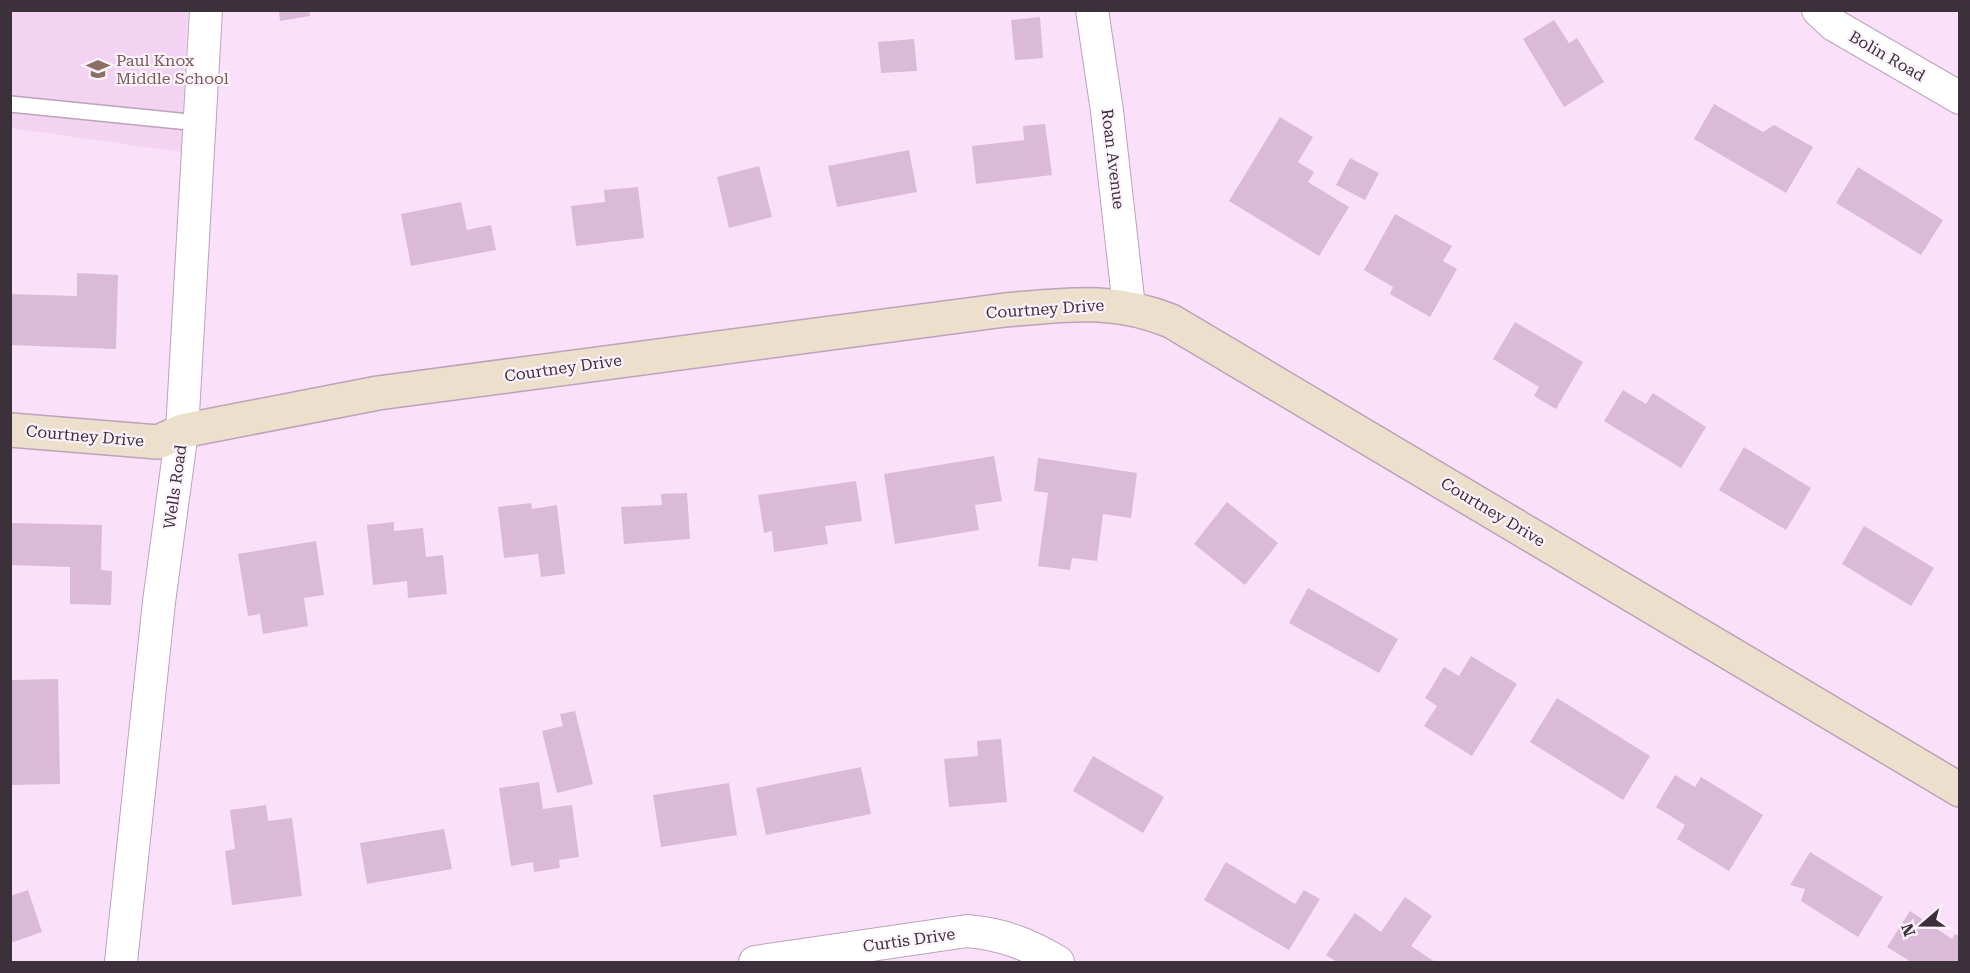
<svg xmlns="http://www.w3.org/2000/svg" width="1970" height="973" font-family="'Roboto Serif',serif">
<rect width="100%" height="100%" fill="#fbe0f9"/>
<!-- built -->
<polygon fill="#f3d3f1" points="11,11 188,11 181,152 11,128"/>
<!-- building -->
<g fill="#dabad8">
<polygon points="279,10 309,10 310,16 280,21"/>
<polygon points="1040,17 1043,58 1015,60 1011,20"/>
<polygon points="1554,20 1569,43 1577,38 1604,82 1564,107 1523,39"/>
<polygon points="914,39 917,71 881,73 878,42"/>
<polygon points="1714,104 1763,132 1774,125 1813,147 1786,193 1694,139"/>
<polygon points="1280,117 1313,137 1298,162 1314,172 1308,182 1349,207 1319,256 1229,201"/>
<polygon points="1045,124 1052,175 976,184 972,146 1024,140 1023,126"/>
<polygon points="909,150 917,192 837,207 828,166"/>
<polygon points="1350,158 1379,173 1365,200 1336,185"/>
<polygon points="759,166 772,217 729,228 717,177"/>
<polygon points="1858,167 1943,220 1921,255 1836,203"/>
<polygon points="638,187 644,238 576,246 571,206 605,202 604,190"/>
<polygon points="461,202 467,230 491,225 496,250 411,266 401,214"/>
<polygon points="1395,214 1452,246 1443,261 1457,269 1430,317 1390,294 1393,287 1364,270"/>
<polygon points="77,273 118,275 116,349 10,345 10,294 77,296"/>
<polygon points="1515,322 1583,362 1556,409 1534,396 1539,387 1493,359"/>
<polygon points="1623,390 1646,404 1653,393 1706,427 1681,468 1604,421"/>
<polygon points="1744,447 1811,488 1786,530 1719,490"/>
<polygon points="994,456 1002,501 975,505 979,530 895,544 884,474"/>
<polygon points="1038,458 1137,473 1131,518 1103,514 1097,561 1072,558 1070,570 1038,566 1048,493 1034,491"/>
<polygon points="856,481 862,521 825,526 828,544 774,552 772,531 764,533 758,495"/>
<polygon points="687,493 690,539 624,544 621,507 662,505 661,494"/>
<polygon points="1227,502 1278,543 1245,585 1194,544"/>
<polygon points="531,503 532,509 557,505 565,574 541,577 538,554 504,558 498,507"/>
<polygon points="394,522 394,531 423,528 426,557 443,555 447,594 408,598 407,581 373,585 367,525"/>
<polygon points="10,523 102,525 101,570 112,571 111,605 70,604 70,567 10,565"/>
<polygon points="1864,526 1934,568 1911,606 1842,564"/>
<polygon points="316,541 324,595 304,598 308,626 263,634 260,614 248,616 238,554"/>
<polygon points="1308,588 1398,639 1379,673 1289,623"/>
<polygon points="1471,656 1517,684 1472,756 1424,726 1437,706 1425,698 1444,667 1459,676"/>
<polygon points="58,679 60,784 10,785 10,680"/>
<polygon points="1557,698 1650,756 1623,800 1530,742"/>
<polygon points="575,711 593,784 557,793 542,731 563,726 560,714"/>
<polygon points="1001,739 1007,802 949,807 944,759 978,756 977,741"/>
<polygon points="1093,756 1164,797 1143,833 1073,791"/>
<polygon points="861,767 871,814 766,835 756,788"/>
<polygon points="1675,775 1695,787 1701,777 1763,815 1729,871 1677,839 1685,825 1656,807"/>
<polygon points="539,782 543,809 572,805 579,857 559,860 560,868 534,872 533,862 511,866 499,788"/>
<polygon points="729,783 737,835 661,847 653,795"/>
<polygon points="266,805 268,821 292,818 302,896 232,905 225,851 235,849 230,810"/>
<polygon points="444,829 452,869 367,884 360,843"/>
<polygon points="1810,852 1883,897 1858,937 1801,901 1805,889 1790,885"/>
<polygon points="1226,862 1295,904 1304,890 1320,899 1289,950 1204,900"/>
<polygon points="28,890 42,932 10,943 10,896"/>
<polygon points="1405,897 1432,916 1411,946 1435,962 1337,962 1326,955 1355,913 1381,932"/>
<polygon points="1910,911 1952,939 1955,934 1960,937 1960,962 1907,962 1908,960 1887,947"/>
</g>
<g fill="none" stroke-linecap="round" stroke-linejoin="round">
<!-- lane casing -->
<g stroke="#bca2ba" stroke-width="18">
<polyline id="lane" points="10,104 199,123"/>
</g>
<!-- street casing -->
<g stroke="#bca2ba" stroke-width="34">
<g id="street">
<polyline points="1092,10 1107,111 1129,307"/>
<polyline points="1818,10 1834,25 1960,98"/>
<polyline points="121,962 159,602 182,431 206,10"/>
<path d="M755,962l212,-31c35,3 61,13 91,31"/>
</g>
</g>
<!-- secondary casing -->
<g stroke="#bca2ba" stroke-width="36">
<path id="secondary" d="M10,430l148,12 24,-11 196,-38 627,-83c61,-5 108,-13 166,11l789,469"/>
</g>
<!-- lane -->
<use href="#lane" stroke="#fff" stroke-width="15"/>
<!-- street -->
<use href="#street" stroke="#fff" stroke-width="32"/>
<!-- secondary -->
<use href="#secondary" stroke="#ecdfcb" stroke-width="33"/>
</g>
<!-- icons -->
<defs>
<g id="school-bare" transform="scale(1.8)"><path d="M0-5L7-2L0 1L-7-2ZM-4 1L0 2.5L4 1V4Q0 6-4 4Z" fill="#8d6e63" stroke="#fef3fd" stroke-width="2.5" paint-order="stroke"/></g>
</defs>
<g fill-rule="evenodd">
<use href="#school-bare" x="98" y="69"/>
</g>
<g text-anchor="middle" dominant-baseline="central" stroke-width="4.5" stroke-linejoin="round" paint-order="stroke">
<!-- street labels -->
<g font-size="16" fill="#3c313b" stroke="#fef3fd">
<text transform="translate(1887 56) rotate(30)">Bolin Road</text>
<text transform="translate(1113 159) rotate(83)">Roan Avenue</text>
<text transform="translate(1045 309) rotate(-4)">Courtney Drive</text>
<text transform="translate(563 368) rotate(-8)">Courtney Drive</text>
<text transform="translate(85 436) rotate(5)">Courtney Drive</text>
<text transform="translate(175 487) rotate(-82)">Wells Road</text>
<text transform="translate(1493 512) rotate(31)">Courtney Drive</text>
<text transform="translate(909 940) rotate(-8)">Curtis Drive</text>
</g>
<!-- education labels -->
<g font-size="16" fill="#785e54" stroke="#fef3fd" text-anchor="start">
<text x="116" y="60">Paul Knox<tspan x="116" dy="18">Middle School</tspan></text>
</g>
</g>
<!-- border -->
<rect width="1970" height="973" fill="none" stroke="#3c313b" stroke-width="24"/>
<!-- north arrow -->
<g transform="translate(1922 925) rotate(250)" stroke="#fef3fd" stroke-width="4.5" paint-order="stroke">
<path d="M0-4.5L10 22L0 15L-10 22Z" fill="#3c313b"/>
<text y="-9" font-size="16" font-weight="bold" text-anchor="middle" fill="#3c313b">N</text>
</g>
</svg>
